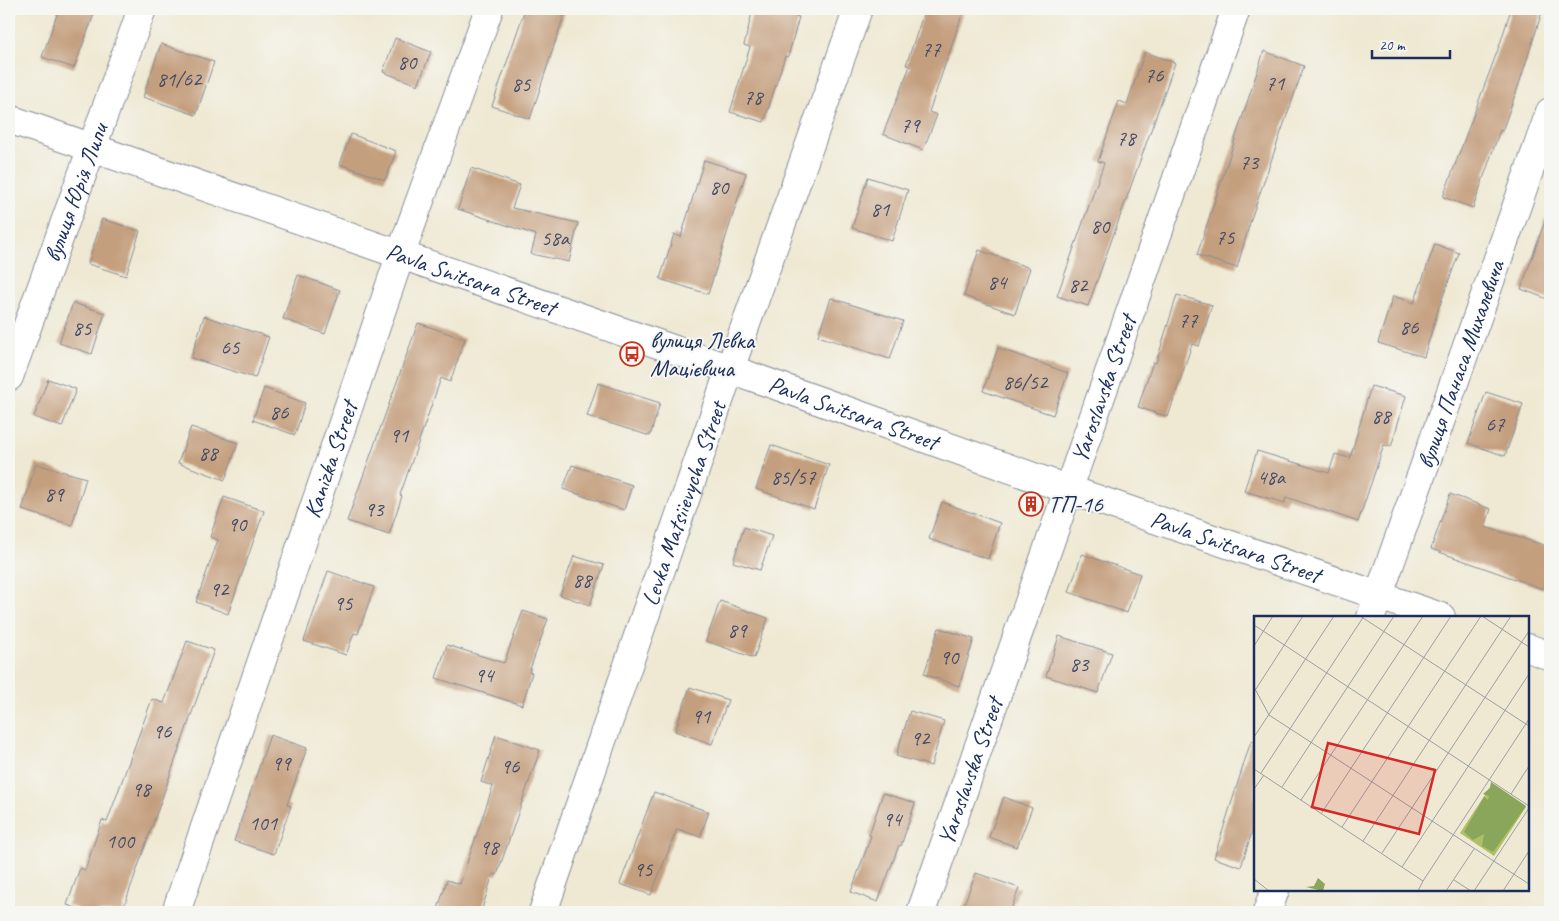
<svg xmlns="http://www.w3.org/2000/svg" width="1559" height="921" font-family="Caveat,sans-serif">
<rect width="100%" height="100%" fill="#f6f6f2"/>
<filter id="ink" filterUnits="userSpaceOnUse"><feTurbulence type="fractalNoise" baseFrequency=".02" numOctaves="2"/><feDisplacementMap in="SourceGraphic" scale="10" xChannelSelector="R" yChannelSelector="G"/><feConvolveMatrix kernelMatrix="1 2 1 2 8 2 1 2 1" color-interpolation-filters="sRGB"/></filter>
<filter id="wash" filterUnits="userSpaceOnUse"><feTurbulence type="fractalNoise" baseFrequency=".0096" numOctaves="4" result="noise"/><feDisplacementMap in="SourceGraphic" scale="20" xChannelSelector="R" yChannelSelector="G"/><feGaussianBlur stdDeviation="1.12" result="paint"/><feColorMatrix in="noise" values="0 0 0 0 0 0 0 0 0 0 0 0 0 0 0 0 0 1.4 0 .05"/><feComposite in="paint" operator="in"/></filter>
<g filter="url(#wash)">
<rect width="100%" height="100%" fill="#efe9d3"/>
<g id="blocks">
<!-- building -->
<g fill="#c49f7e">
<polygon points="59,9 96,9 74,68 42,57"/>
<polygon points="525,9 566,9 530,119 492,106"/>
<polygon points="753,9 767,9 799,17 788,57 785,56 764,122 730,112 750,47 744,45"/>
<polygon points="925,9 964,9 929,112 937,115 923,150 883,134 910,66 906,65"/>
<polygon points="1511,9 1543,9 1519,84 1502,131 1500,130 1473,208 1443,197 1500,44"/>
<polygon points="395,38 431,52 418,85 383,72"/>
<polygon points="161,44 214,62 196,115 143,97"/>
<polygon points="1264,51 1304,66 1251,219 1237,268 1197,255"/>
<polygon points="1145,52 1175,63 1088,306 1057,296 1104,163 1098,161 1119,101 1127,104"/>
<polygon points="351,134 396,151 385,180 340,164"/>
<polygon points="704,160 746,173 708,294 660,279 674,234 681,237"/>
<polygon points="471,168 520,185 512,208 578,223 569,262 531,254 536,235 458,209"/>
<polygon points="868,177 908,190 892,241 852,228"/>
<polygon points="1547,215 1550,216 1550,300 1521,289"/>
<polygon points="102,219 140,231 126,276 88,264"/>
<polygon points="1435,244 1459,253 1438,310 1424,357 1378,343 1393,296 1414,303"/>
<polygon points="979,250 1030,268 1015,314 964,296"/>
<polygon points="298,275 340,290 325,334 283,319"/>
<polygon points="1177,295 1212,305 1199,346 1192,344 1168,417 1138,407 1153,362 1156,363"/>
<polygon points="831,298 903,321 890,359 818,336"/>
<polygon points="73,303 105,313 92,354 59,343"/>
<polygon points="204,316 269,337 255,378 191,358"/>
<polygon points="418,323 465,339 450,382 441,378 400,495 402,496 389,535 347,521"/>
<polygon points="998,348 1068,373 1053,415 983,391"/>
<polygon points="48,379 76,389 62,427 34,417"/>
<polygon points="598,383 660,403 650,436 587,416"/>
<polygon points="1371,386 1406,396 1391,447 1384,445 1358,522 1286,497 1285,503 1244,491 1257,451 1329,473 1335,454 1350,458"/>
<polygon points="264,388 305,403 295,435 253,420"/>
<polygon points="1486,392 1523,404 1505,456 1468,443"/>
<polygon points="191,427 238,443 225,480 178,463"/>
<polygon points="771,445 829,465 814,509 756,489"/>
<polygon points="36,464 86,478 72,525 22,510"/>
<polygon points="572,465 632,485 624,510 563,489"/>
<polygon points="1450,494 1491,509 1485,527 1550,547 1550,567 1543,589 1431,549"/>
<polygon points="224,497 264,511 228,614 196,602 218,540 210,537"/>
<polygon points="942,502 1000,523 988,559 929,539"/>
<polygon points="744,527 772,536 760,570 733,562"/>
<polygon points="1082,554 1140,574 1127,613 1069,592"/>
<polygon points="574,556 604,565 590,605 560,595"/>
<polygon points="328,571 374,587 358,634 354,633 346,655 304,641"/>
<polygon points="720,601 768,618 754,658 706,641"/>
<polygon points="523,611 548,619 529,672 532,673 522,705 436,678 447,645 504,663"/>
<polygon points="939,628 974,639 959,686 924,674"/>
<polygon points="1059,636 1112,653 1098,693 1046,676"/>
<polygon points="187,641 214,650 122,912 87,912 67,905 80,868 85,870 102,820 107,822 152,699 164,703"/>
<polygon points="690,687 728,700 712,744 675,731"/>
<polygon points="910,711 944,721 931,766 896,756"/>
<polygon points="270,735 307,748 287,805 291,806 274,854 234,841"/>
<polygon points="496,735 540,750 524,796 497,875 493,874 481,912 437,912 447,880 460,884 493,786 481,782"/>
<polygon points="1251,741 1255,742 1255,822 1241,867 1214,858"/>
<polygon points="654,792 709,812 700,837 677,829 651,895 620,884"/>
<polygon points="883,793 915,803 901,846 899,845 878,902 851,892 871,836 869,835"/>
<polygon points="1004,797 1032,808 1017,847 989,837"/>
<polygon points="976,873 1019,888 1010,912 961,912"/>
</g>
</g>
</g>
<g filter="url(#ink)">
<use href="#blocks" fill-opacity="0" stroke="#858c98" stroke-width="1"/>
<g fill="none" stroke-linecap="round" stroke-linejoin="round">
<!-- minor casing -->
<g stroke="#858c98" stroke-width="30">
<g id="minor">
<path id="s1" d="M9,119l721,250 337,120 374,128"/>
<path id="s2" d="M9,377l133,-368"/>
<path id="s3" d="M1371,617l179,-505"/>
<polyline points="1528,648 1550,656"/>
<path id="s4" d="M176,912l224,-656 89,-247"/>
<path id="s5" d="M543,912l187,-543 128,-360"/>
<path id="s6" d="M921,912l315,-903"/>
<polyline points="1267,912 1275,890"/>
</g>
</g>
<!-- minor -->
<use href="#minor" stroke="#fff" stroke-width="28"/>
</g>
</g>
<!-- icons -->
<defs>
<g id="bus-ring" transform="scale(1.25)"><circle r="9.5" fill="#f6f6f2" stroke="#c8321e" stroke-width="1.5"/><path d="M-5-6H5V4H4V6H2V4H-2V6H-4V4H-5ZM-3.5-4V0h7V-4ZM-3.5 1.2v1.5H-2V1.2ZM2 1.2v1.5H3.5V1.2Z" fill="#c8321e"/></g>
<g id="building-ring" transform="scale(1.25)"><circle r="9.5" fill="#f6f6f2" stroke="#c8321e" stroke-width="1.5"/><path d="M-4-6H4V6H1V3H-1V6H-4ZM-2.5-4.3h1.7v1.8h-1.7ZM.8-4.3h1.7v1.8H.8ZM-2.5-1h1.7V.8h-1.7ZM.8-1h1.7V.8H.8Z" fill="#c8321e"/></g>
</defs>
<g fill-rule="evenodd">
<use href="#bus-ring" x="632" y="354"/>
<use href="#building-ring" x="1031" y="504"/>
</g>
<g text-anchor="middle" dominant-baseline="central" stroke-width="4" stroke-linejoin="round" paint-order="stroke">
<!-- number labels -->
<g font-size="21" fill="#454b66">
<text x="931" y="49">77</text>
<text x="407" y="62">80</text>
<text x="1154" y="75">76</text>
<text x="179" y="79">81/62</text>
<text x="1275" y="83">71</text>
<text x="521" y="84">85</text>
<text x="753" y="97">78</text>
<text x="910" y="125">79</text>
<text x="1126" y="138">78</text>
<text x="1249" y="162">73</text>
<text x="719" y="187">80</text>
<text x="880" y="209">81</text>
<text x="1100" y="226">80</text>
<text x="1225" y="237">75</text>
<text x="555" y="238">58а</text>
<text x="997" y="282">84</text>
<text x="1078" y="285">82</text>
<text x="1188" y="320">77</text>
<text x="1409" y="327">86</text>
<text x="82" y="328">85</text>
<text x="230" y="347">65</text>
<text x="1025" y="382">86/52</text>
<text x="279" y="412">86</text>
<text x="1381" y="416">88</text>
<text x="1495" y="424">67</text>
<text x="399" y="435">91</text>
<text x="208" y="453">88</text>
<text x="793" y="477">85/57</text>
<text x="1271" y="477">48а</text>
<text x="54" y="494">89</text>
<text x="374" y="509">93</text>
<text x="237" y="524">90</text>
<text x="582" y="580">88</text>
<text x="219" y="589">92</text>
<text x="343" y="603">95</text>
<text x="737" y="630">89</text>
<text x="949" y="657">90</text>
<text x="1079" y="664">83</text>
<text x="484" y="675">94</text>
<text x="701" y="716">91</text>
<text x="162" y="731">96</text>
<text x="920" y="738">92</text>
<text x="281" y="763">99</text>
<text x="510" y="766">96</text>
<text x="141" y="789">98</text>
<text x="892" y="819">94</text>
<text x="263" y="823">101</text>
<text x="120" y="841">100</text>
<text x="489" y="847">98</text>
<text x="643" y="869">95</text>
</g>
<!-- street labels -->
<g font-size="24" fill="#1b2f5e" stroke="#f6f6f2">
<text stroke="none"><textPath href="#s2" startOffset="196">вулиця Юрія Липи</textPath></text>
<text stroke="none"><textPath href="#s1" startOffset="489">Pavla Snitsara Street</textPath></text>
<text stroke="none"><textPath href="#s3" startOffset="268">вулиця Панаса Михалевича</textPath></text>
<text stroke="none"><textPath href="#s6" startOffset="554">Yaroslavska Street</textPath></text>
<text stroke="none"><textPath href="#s1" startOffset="894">Pavla Snitsara Street</textPath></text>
<text stroke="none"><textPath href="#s4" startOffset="478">Kanizka Street</textPath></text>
<text stroke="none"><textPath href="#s5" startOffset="432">Levka Matsiievycha Street</textPath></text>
<text stroke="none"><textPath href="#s1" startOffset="1299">Pavla Snitsara Street</textPath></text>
<text stroke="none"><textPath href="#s6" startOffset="149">Yaroslavska Street</textPath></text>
</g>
<!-- poi labels -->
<g font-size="24" fill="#1b2f5e" stroke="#f6f6f2" text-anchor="start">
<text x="650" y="340">вулиця Левка<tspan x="650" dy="28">Мацієвича</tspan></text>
<text x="1048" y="504">ТП-16</text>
</g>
</g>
<!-- overview -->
<g transform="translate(1254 616)">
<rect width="275" height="275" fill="#efe9d3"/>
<path d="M238,168l34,23 -32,49 -34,-23z" fill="#adc064"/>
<path d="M237,166l35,24 -33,46 -11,-6 2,-12 -11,6 -9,-8 20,-35 4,3 1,-4 -6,-2 7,-6zM64,262l7,6 -2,7 -17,-4 8,-1z" fill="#8aa65a"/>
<path fill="none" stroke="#9a9fa4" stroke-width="1" d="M106,0l169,110M228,0l47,31M0,9l275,181M0,30l19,-30M0,71l15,28 260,169M0,76l49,-76M0,121l80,-121M0,153l169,112 -5,10M7,157l103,-157M28,171l112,-171M0,173l10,-14M257,178l18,-28M47,184l122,-184M67,198l130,-198M88,211l139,-211M109,225l148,-225M128,237l147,-222M148,251l127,-193M0,263l15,12M200,264l17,11M169,265l106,-162M192,275l28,-42M220,275l55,-83M249,275l26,-40"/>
<path fill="#d62828" fill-opacity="0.15" stroke="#d62828" stroke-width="2.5" d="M74,127l107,27 -16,64 -107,-27z"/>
<rect width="275" height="275" fill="none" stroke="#1b2f5e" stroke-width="2.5"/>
</g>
<!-- margin -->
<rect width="1559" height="921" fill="none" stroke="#f6f6f2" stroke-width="30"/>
<!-- scale -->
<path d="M1372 50v8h78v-8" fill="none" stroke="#1b2f5e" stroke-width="2.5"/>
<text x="1379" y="50" font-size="15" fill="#1b2f5e" stroke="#f6f6f2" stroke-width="4" paint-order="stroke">20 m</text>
</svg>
